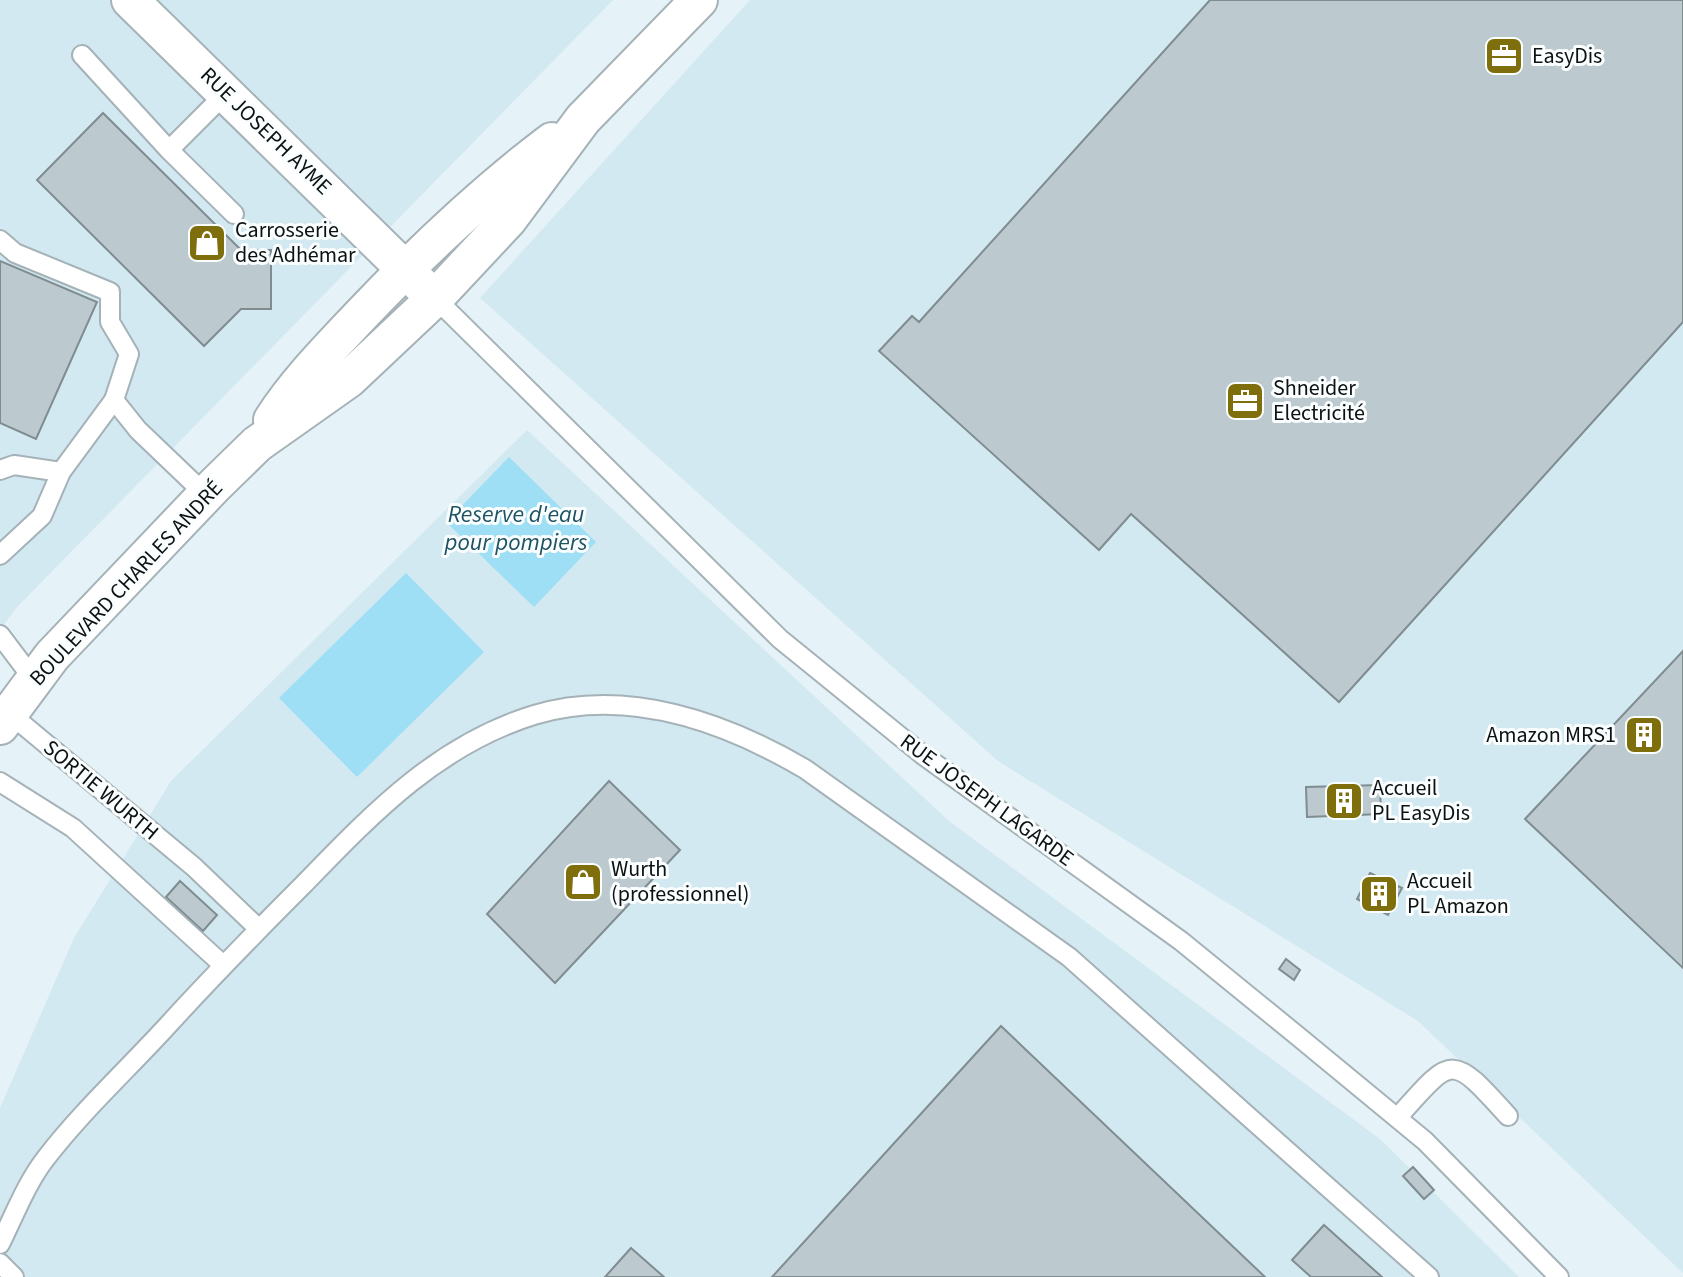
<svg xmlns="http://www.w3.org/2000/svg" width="1683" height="1277" font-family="'Source Sans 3',sans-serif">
<rect width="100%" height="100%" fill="#e5f2f7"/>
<!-- built -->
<g fill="#d3e9f1">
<polygon points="0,0 613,0 17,607 0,630"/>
<polygon points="750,0 1683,0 1683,1273 1418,1021 998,761 480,298"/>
<polygon points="527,430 949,821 1380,1139 1519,1277 0,1277 0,1108 74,938 171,781"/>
</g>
<!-- water -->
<g fill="#9edff6">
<polygon points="509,457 596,542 534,607 446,522"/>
<polygon points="406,573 484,652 357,777 279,698"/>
</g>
<!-- building -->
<g fill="#bcc9ce" stroke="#7f8c90" stroke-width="2">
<polygon points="1210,0 1683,0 1683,322 1339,702 1131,514 1099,550 879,351 912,316 919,322"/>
<polygon points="103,113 241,250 271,250 271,309 241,309 204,346 37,180"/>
<polygon points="0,261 97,302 36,439 0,423"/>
<polygon points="1683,651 1683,968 1525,819"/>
<polygon points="609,781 680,850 555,983 487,914"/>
<polygon points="1380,785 1381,814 1307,817 1306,787"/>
<polygon points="1370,873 1402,888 1388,915 1357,899"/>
<polygon points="180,881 217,915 203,931 166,897"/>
<polygon points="1286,959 1300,970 1294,980 1279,969"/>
<polygon points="1001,1026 1265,1277 772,1277"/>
<polygon points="1413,1167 1434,1190 1424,1199 1403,1176"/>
<polygon points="1324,1225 1382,1277 1311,1277 1292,1260"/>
<polygon points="631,1248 664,1277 605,1277"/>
</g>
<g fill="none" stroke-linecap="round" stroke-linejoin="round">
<!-- service casing -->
<g stroke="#a5b2b7" stroke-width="22">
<g id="service">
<polyline points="82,55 169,150"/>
<polyline points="226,93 169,150 234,214"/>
<polyline points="0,240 15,253 110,292 110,322 129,354 114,400"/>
<polyline points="435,298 780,639 923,755 1181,941 1294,1033 1425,1141 1559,1277"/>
<polyline points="0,470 14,465 61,472"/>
<polyline points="0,555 42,516 61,472 114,400 138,430 206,495"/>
<polyline points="0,635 34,680"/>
<polyline points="9,713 194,867 259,929"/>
<polyline points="0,782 73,828 223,965"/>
<path d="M1398,1117c55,-62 53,-64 110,-1"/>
<path d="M0,1244c14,-28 27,-62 46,-86 36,-47 82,-89 123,-134 43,-47 88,-93 134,-139 69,-71 134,-140 231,-170 93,-28 191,7 271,54l264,188 360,320"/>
<polyline points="0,1263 14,1277"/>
</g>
</g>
<!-- minor casing -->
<g stroke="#a5b2b7" stroke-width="40">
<g id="minor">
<polyline points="130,0 423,287"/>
<path d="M272,420c25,-39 59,-73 91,-107 59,-62 120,-120 189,-172"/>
<polyline points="0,726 52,656 215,485 257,444 349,379 435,298 508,220 583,119 699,0"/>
</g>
</g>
<!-- service -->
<use href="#service" stroke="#fff" stroke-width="18"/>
<!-- minor -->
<use href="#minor" stroke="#fff" stroke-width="36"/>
</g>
<!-- icons -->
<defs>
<g id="office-square" transform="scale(2)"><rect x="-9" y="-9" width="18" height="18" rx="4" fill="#7f6e0c" stroke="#fbfeff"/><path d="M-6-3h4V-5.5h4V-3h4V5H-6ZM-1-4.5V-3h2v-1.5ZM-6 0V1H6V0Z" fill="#fff"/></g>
<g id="shop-square" transform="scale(2)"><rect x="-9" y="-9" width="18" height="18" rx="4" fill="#7f6e0c" stroke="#fbfeff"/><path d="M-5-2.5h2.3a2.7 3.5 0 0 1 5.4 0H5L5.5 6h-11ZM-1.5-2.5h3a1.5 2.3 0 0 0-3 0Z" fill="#fff"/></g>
<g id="building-square" transform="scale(2)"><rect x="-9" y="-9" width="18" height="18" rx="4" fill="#7f6e0c" stroke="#fbfeff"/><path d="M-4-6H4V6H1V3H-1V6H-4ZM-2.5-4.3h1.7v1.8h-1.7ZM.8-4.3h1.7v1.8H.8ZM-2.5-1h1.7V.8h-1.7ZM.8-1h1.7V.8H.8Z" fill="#fff"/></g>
</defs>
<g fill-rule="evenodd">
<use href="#office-square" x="1504" y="56"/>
<use href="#shop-square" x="207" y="243"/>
<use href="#office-square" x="1245" y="401"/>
<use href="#building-square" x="1644" y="735"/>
<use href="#building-square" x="1344" y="801"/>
<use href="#shop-square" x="583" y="882"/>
<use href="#building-square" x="1379" y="894"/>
</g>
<g text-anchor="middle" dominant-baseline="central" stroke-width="6" stroke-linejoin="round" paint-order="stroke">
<!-- poi labels -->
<g font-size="22" fill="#0c1112" stroke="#fbfeff" text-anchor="start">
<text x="1532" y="56">EasyDis</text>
<text x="235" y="230">Carrosserie<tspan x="235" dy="25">des Adhémar</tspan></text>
<text x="1273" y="388">Shneider<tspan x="1273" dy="25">Electricité</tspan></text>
<text x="1616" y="735" text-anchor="end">Amazon MRS1</text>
<text x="1372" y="788">Accueil<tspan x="1372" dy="25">PL EasyDis</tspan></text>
<text x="611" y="869">Wurth<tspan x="611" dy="25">(professionnel)</tspan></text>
<text x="1407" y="881">Accueil<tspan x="1407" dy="25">PL Amazon</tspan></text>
</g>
<!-- street labels -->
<g font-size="22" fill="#0c1112" stroke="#fbfeff">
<text transform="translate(266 131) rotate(44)">RUE JOSEPH AYME</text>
<text transform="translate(126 583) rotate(-47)">BOULEVARD CHARLES ANDRÉ</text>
<text transform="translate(101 790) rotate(40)">SORTIE WURTH</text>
<text transform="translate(987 800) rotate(36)">RUE JOSEPH LAGARDE</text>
</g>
<!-- water labels -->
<g font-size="24" font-style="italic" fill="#1e5363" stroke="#fbfeff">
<text x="516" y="514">Reserve d'eau<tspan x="516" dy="28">pour pompiers</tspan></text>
</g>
</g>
</svg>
